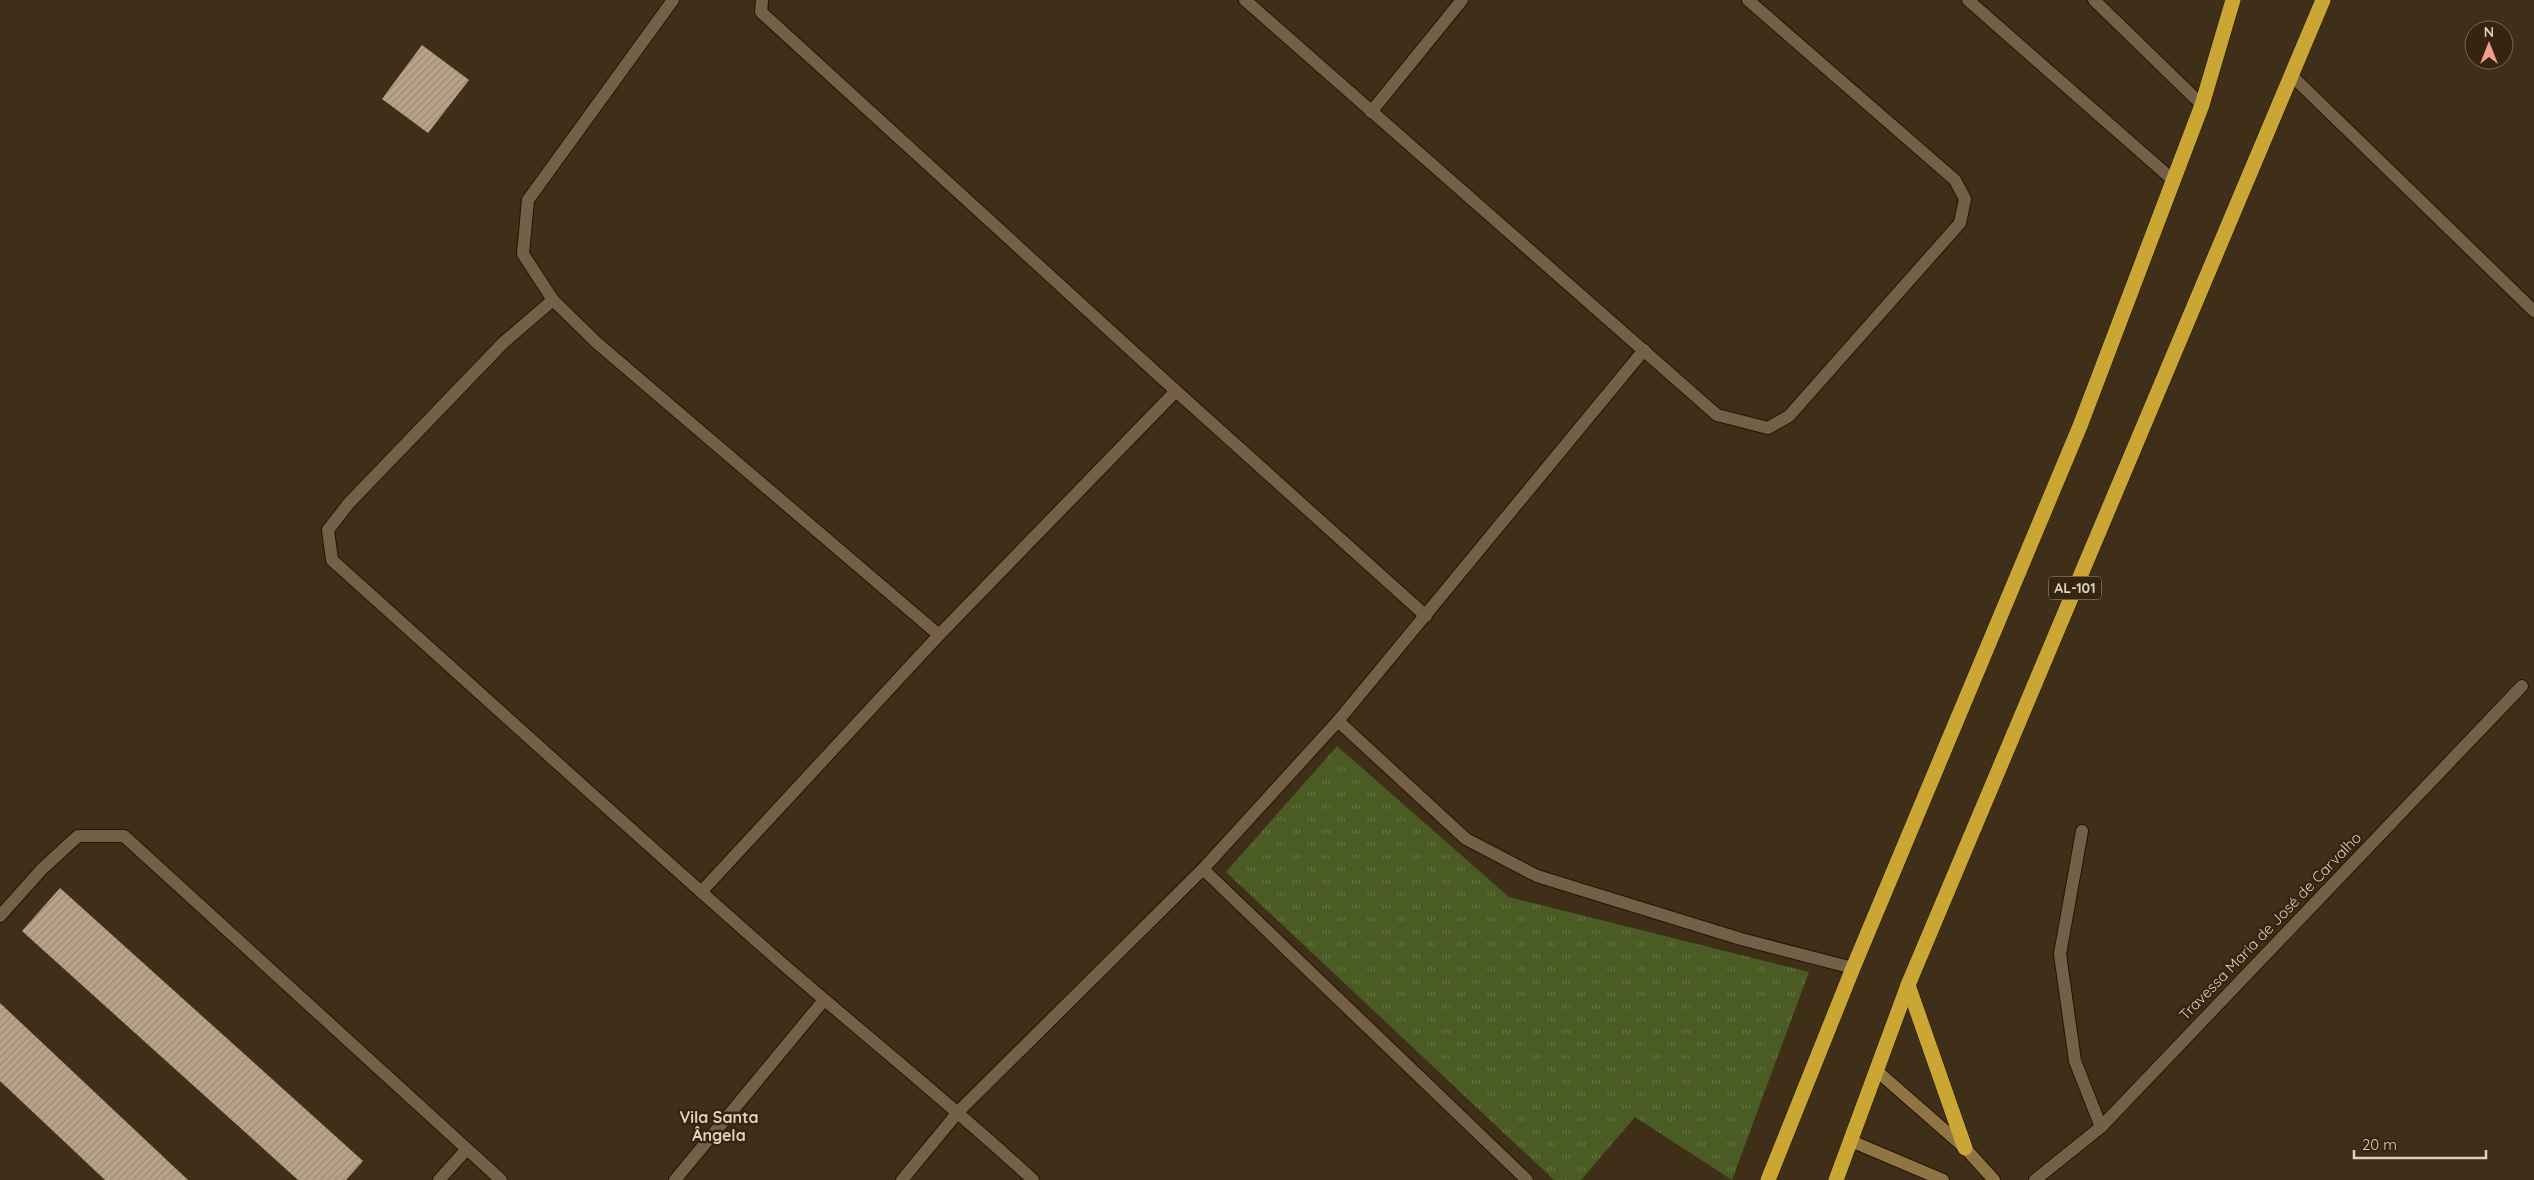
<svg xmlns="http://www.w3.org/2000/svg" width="2534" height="1180" font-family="Quicksand,sans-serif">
<defs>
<pattern id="park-tufts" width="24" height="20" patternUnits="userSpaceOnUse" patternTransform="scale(1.25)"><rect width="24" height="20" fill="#4a5b23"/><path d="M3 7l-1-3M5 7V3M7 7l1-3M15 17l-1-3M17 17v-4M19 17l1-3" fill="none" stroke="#647241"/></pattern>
<pattern id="building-hatch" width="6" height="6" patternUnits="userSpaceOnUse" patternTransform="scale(1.25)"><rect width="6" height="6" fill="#b8a289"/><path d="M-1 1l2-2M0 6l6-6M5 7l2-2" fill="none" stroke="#9a8975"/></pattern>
</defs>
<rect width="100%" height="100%" fill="#3f2e18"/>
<!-- park -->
<polygon fill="url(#park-tufts)" points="1337,746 1509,897 1809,972 1732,1180 1635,1117 1581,1180 1554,1180 1226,872"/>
<!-- building -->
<g fill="url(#building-hatch)">
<polygon points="422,45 469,80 428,133 382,99"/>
<polygon points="60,888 363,1161 346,1180 298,1180 22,931"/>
<polygon points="0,1003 188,1180 105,1180 0,1081"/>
</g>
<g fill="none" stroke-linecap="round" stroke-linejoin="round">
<!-- street casing -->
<g stroke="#251501" stroke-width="14">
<g id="street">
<polyline points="762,0 761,12 1176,391 1426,616"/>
<polyline points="1245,0 1717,415 1768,428 1789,416 1960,223 1965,199 1955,180 1748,0"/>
<polyline points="1968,0 2173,180"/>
<polyline points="2094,0 2202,105"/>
<polyline points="2291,75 2534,311"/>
<polyline points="1371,112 1462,0"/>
<polyline points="553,300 523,254 528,200 673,0"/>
<path d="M939,635l-342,-292 -44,-43 -49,42 -155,161 -21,27 4,30c148,133 295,267 445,399 85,74 173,144 256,221"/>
<polyline points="1338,721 1466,839 1537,876 1741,939 1853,968"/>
<polyline points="2082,831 2060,954 2075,1061 2101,1127"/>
<polyline points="1203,869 1527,1180"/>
<polyline points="701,892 939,635 1176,391"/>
<polyline points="0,916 42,869 78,836 124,836 501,1180"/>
<polyline points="439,1180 466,1150"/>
<polyline points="675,1180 824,1000"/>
<polyline points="902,1180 959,1111 1203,869 1338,721 1644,350"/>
<polyline points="2035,1180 2101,1127 2522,686"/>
</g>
</g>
<!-- secondary casing -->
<g stroke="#251501" stroke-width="14">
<g id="secondary">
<polyline points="1877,1071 1965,1148 1994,1180"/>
<polyline points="1851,1141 1943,1180"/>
</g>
</g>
<!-- highway casing -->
<g stroke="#251501" stroke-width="16">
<g id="highway">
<polyline points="1908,985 1965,1148"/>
<polyline points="1768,1180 1853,968 2080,426 2202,105 2233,0"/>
<polyline points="1836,1180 1908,985 2323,0"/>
</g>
</g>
<!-- street -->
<use href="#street" stroke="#746049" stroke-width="12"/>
<!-- secondary -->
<use href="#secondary" stroke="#8e7543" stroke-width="12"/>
<!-- highway -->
<use href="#highway" stroke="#caa635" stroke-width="15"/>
</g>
<g text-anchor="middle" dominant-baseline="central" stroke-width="5" stroke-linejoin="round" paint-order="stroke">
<!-- shield labels -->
<rect fill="#35240e" stroke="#a99c8d" stroke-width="1" x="2049" y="576.5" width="52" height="23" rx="4"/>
<g font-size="14" font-weight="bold" fill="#dbd0c3">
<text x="2075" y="588">AL-101</text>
</g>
<!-- street labels -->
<g font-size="15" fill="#dbd0c3" stroke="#35240e">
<text transform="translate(2270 926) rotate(-46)">Travessa Maria de José de Carvalho</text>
</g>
<!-- neighbourhood labels -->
<g font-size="16" font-weight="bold" fill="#dbd0c3" stroke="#35240e">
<text x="719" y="1117">Vila Santa<tspan x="719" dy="18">Ângela</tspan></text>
</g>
</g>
<!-- north arrow -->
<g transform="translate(2489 45)"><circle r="24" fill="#35240e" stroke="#776956"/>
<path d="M0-4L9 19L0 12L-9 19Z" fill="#f59d8d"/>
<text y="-8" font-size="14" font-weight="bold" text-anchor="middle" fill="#dbd0c3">N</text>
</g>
<!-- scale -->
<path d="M2354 1150v8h132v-8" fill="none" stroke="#dbd0c3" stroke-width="2.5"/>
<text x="2362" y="1150" font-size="15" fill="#dbd0c3" stroke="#35240e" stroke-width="4" paint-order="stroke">20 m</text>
</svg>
